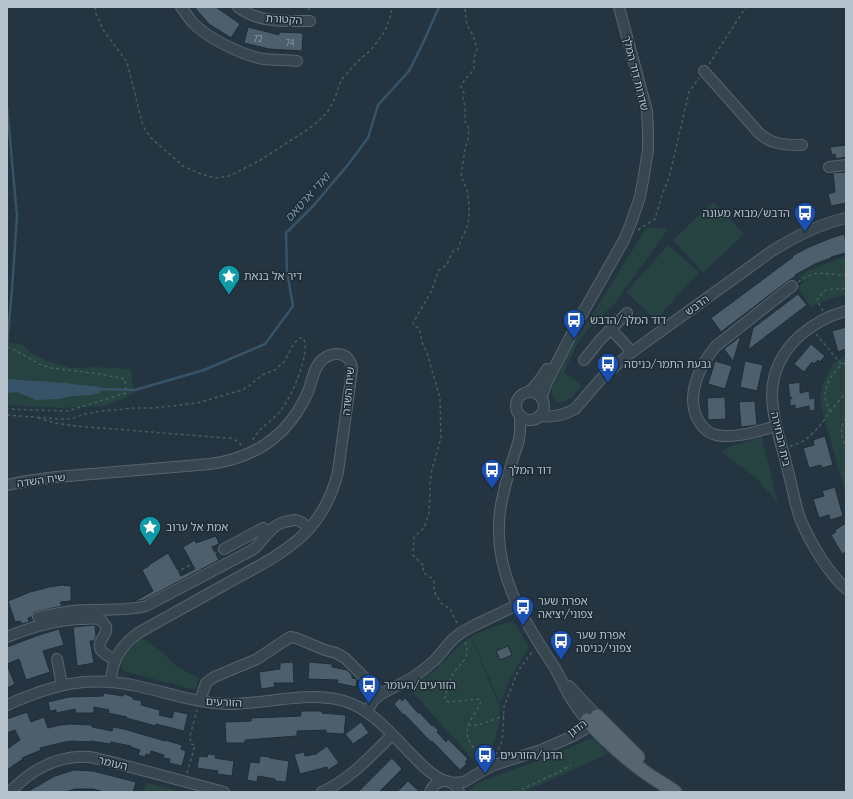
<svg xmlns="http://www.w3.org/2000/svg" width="853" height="799" font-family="Quicksand,'Noto Sans Hebrew',sans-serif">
<rect width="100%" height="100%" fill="#243441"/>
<!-- green -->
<g fill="#264241">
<polygon points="713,202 744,234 703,273 673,240"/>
<polygon points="647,227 668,229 615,303 592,325 578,342 564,373 582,385 573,396 565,402 558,403 553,397 551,388 573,345"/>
<polygon points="668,245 699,272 656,320 626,292"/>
<polygon points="846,256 846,295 829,299 811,307 797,287 804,282 800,277 807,271 842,257"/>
<polygon points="7,342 24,345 30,352 47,361 71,368 95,367 131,369 134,394 105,406 61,408 7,405"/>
<polygon points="846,355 846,488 845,491 822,410 820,397 823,384 832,365 844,356"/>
<polygon points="762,437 778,503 757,479 743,468 721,452 731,446"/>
<polygon points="513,621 529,646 510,680 500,703 471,636 496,626"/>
<polygon points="140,636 163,653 177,667 199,678 195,690 123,671 120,662 124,654"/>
<polygon points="471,637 500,708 498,728 493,745 478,765 407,686 428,677 459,646"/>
<polygon points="589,739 594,739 608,754 523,792 468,792 477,783 560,752"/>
<polygon points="147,783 148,783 184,792 142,792"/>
</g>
<!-- water -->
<polygon fill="#375368" points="7,379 67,383 72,384 101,387 100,393 90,395 73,396 59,399 36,400 17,392 7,393"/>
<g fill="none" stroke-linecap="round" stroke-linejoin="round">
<!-- stream -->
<g stroke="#375368" stroke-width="2.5">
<polyline points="7,106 17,216 12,290 7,345"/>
<polyline points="99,389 135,390 204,370 265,344 293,306 287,272 286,233 314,205 347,166 368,138 378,105 409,71 423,43 439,7"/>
</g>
</g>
<!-- building -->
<g fill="#4d5f6c" stroke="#1f2d37">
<polygon points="194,7 216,7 240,24 231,38 209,24"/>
<polygon points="248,27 279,35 279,32 303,33 302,51 269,49 244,43"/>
<polygon points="846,145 846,157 836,159 835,154 832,155 830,147"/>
<polygon points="846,172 846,203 831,206 828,194 835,192 833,173"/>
<polygon points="844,234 846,242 846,253 831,257 831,258 815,264 795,275 796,276 788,281 721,332 711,318 793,257 792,256 809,247 831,238"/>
<polygon points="798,294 807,305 748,350 753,328"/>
<polygon points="846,327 846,349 838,352 832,331"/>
<polygon points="741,336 733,361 724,349"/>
<polygon points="811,344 825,356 820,362 818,360 814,364 812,362 804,372 794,364"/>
<polygon points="715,361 732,366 725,389 708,384"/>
<polygon points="745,361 763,365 757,391 740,387"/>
<polygon points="800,382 800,393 809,391 810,399 815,398 815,410 809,411 809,406 795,409 795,405 790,406 790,399 792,398 790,398 788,384"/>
<polygon points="725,397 726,419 708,420 707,398"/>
<polygon points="755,401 757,425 741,427 739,402"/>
<polygon points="825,436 833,465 822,468 821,465 809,468 803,448 814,445 813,440"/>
<polygon points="835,487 843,516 830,520 829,515 819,518 813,499 824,496 822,491"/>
<polygon points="846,523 846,552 842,554 831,535 836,532 835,530"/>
<polygon points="216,536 219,544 212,547 219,560 144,600 133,602 153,591 142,570 149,566 149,565 168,553 181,576 195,569 183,547 195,540 196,543"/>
<polygon points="62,585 71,586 71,601 60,602 62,606 34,612 32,617 28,618 29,622 22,624 20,621 15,622 8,601 30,592 49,587"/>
<polygon points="95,625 96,637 94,641 90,641 94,663 77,666 73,627"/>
<polygon points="59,629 64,645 43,651 50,672 26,680 19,659 7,664 7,647 39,635"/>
<polygon points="508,646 512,655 500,660 496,651"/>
<polygon points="293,662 294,683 274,683 275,687 261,689 259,672 280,669 280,663"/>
<polygon points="309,662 332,664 332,667 347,670 352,675 352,678 357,679 356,687 337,683 338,680 308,679"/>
<polygon points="7,665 15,684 7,688"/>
<polygon points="104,693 123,696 124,694 133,697 133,699 142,701 141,705 160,710 159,715 172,718 174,711 188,714 184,731 156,724 156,726 126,718 127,717 108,713 109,710 94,707 94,713 76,713 75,709 56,713 56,710 50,711 48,702 69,697 103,696"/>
<polygon points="400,698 402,701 405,698 418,713 419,712 432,726 433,725 439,731 437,732 446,742 448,739 468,759 465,762 467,764 460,770 432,741 431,742 404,714 403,715 394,704"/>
<polygon points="301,711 322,711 322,713 346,715 344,734 326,733 326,730 297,731 297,736 245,740 245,743 226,743 225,722 251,721 251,718 301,716"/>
<polygon points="27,712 31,722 44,717 48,728 60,725 70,724 92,725 92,727 112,731 113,727 124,729 165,741 165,740 182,745 181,749 186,751 182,766 169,763 170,759 163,758 164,755 151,751 150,755 146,754 145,757 138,755 140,750 131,747 131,746 111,742 110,744 91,741 91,742 72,741 65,742 40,748 41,750 22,758 23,759 7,770 7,749 20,740 15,730 7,733 7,719"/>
<polygon points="361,722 369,733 353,744 346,735 345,734"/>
<polygon points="327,746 339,763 328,770 327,767 300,774 294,754 304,752 305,756 316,754"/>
<polygon points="208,754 216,755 215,758 234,761 232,776 217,774 218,771 197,768 199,756 207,757"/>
<polygon points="260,756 270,757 270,758 289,761 286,782 275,781 275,779 258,776 257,782 247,780 250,762 259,763"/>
<polygon points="392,758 402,769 379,792 358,792"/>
<polygon points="74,770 93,771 136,782 133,792 104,792 93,789 76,789 65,792 27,792 55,776"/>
<polygon points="408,781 420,792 397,792"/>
</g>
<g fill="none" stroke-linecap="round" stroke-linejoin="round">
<!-- minor casing -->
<g stroke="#56646e" stroke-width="12">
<g id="minor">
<path d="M181,7c4,5 7,10 11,15 15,16 50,33 71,37 11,1 23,1 34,2"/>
<path d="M238,7c20,16 48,14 72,14"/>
<path d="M704,71l55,62c13,12 26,12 43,12"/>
<polyline points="829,167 846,165"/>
<path d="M846,311c-33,9 -64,33 -72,67 -5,21 1,43 6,63 4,13 7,26 10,38 4,15 6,31 12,44 10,23 26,49 44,66"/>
<polyline points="611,329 632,352"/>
<polyline points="584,360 600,340 627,313"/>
<polyline points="529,392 539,381 547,369"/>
<circle cx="530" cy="406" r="14"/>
<polyline points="542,399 543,393 547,382 581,316 624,240 631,223 640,197 644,175 648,150 648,130 647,111 619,7"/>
<path d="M520,415v17l-1,8c-7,21 -14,43 -18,65 -11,62 21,114 54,163 5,9 9,18 14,27 5,9 11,17 18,25"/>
<path d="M539,416c13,2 25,-1 36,-7l25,-29 14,-13 18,-15 140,-101c24,-15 47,-27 74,-33"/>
<path d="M776,426c-18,5 -40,13 -60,9 -8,-2 -14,-8 -18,-15 -13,-25 2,-55 18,-74l76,-60"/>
<path d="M7,485l20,-4 29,-4 154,-13c46,-6 79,-29 98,-72 4,-11 6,-26 15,-33 12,-9 29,-6 29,11l-14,102c-16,65 -58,82 -112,112 -29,16 -58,32 -88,49 -17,13 -26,26 -27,49"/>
<polyline points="224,549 263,528 269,532"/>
<path d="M38,617c16,-3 33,-7 49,-7 20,-1 41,1 59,-4l108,-57c11,-10 18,-27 36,-28 3,-1 7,-1 9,0 4,2 8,5 11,7"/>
<path d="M7,637c24,-10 48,-17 74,-18 6,0 13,-1 19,0 2,2 5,5 6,8 3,8 -14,17 -2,26 3,3 7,4 11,7"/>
<polyline points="57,659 62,685"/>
<polyline points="569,686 597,716"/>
<polyline points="200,701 206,683 214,677 257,659 290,637 296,638 325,650 336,653 345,658 381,694"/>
<path d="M7,705c45,-20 80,-30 130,-19 29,6 59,17 89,18 40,1 89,-16 126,0 24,10 42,33 60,51 10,10 20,21 33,26"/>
<polyline points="366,712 374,700 381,694 412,678 423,670 435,660 452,640 462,632 475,625 517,605"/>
<polyline points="452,783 464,782 482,771 494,765 541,750 573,736 592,725 595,719"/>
<path d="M10,792c21,-22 48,-37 79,-35 6,1 13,3 19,4l116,31"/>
<path d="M322,792c28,-13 48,-35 70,-57"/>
<path d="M430,792c6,-14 23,-15 29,0"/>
</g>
</g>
<!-- major casing -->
<g stroke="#424f59" stroke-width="15">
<g id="major">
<polyline points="597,716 638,757"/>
<path d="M587,720c16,18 35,35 55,50 10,8 22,14 33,22"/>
</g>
</g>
<!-- path -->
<g stroke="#465f5f" stroke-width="1.5" stroke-dasharray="3 3" stroke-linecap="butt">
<polyline points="95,7 96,14 104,31 127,62 143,126 151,138 183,166 201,174 215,178 229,176 259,161 307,130 319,121 328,111 335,98 341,80 357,62 371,50 385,31 390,18 392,7"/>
<polyline points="309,7 309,11"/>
<polyline points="709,64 746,7"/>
<polyline points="638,230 655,219 662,195 669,178 689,92 699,78"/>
<path d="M798,282c19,-14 28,-7 48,-7"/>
<polyline points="823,311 817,300 823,292 826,290 846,288"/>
<polyline points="816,334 842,365"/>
<polyline points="7,347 15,350 39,364 51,368 100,374 125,379 126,393 68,411 7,409"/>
<path d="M830,412c-2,-5 -4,-10 -5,-15 -1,-12 11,-30 21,-35"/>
<path d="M7,415l52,4h12l14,-5 17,-3 33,-3h19l43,-5 45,-13 7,-4 13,-11 13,-5 9,-8 9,-17 6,-7h4c9,13 -12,60 -22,72 -9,12 -24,18 -29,32"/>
<path d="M38,418l17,5 21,3 150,12c9,0 11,3 17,9"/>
<path d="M846,418c-6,8 -6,20 0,28"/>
<path d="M790,446c5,-2 11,-3 15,-6 16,-12 27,-33 41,-47"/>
<polyline points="176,572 217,552"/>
<polyline points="457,623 450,609 441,603 435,593 434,588 434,580 424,573 423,569 424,566 413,555 414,537 424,528 429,514 430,494 430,483 432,469 441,438 440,398 427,353 422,342 419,328 414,326 413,323 432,290 438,271 447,265 449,259 453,251 458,249 461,240 466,230 469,219 469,205 467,190 461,176 465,150 468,139 469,129 465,121 465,107 463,99 464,93 461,87 465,79 470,75 474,68 474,58 477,49 473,35 469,29 466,21 465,7"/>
<path d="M465,642c7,18 -6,20 -13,34 -4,6 -5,15 -7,22l1,3 3,1 30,-3 2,2c-3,9 -9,15 -12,23 -7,14 7,27 16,36"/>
<polyline points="468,725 478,725 504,716"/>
<polyline points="496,755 502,741 503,730 504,707 507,699 518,671 533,651"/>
<polyline points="187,773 195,745 191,744 190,736 197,710"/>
<polyline points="516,792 561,771 571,765"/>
</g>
<!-- minor -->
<use href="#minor" stroke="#384650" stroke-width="10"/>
<!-- major -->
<use href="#major" stroke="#566570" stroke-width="13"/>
</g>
<!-- icons -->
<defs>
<g id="bus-pin" transform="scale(1.15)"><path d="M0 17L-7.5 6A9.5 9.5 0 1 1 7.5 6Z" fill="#1a4fb4" stroke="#1d2b35"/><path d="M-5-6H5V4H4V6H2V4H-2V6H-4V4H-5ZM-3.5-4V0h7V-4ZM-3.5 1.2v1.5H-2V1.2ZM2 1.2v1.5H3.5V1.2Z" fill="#fff"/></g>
<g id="sight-pin" transform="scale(1.15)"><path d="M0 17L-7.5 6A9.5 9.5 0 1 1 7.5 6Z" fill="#0f9aa8" stroke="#1d2b35"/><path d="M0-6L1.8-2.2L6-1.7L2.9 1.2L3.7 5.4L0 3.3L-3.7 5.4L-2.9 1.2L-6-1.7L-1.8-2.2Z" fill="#fff"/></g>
</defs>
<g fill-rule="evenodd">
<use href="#bus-pin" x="805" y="213"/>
<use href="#sight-pin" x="229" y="276"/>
<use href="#bus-pin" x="574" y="320"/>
<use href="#bus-pin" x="608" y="364"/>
<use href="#bus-pin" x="492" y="470"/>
<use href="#sight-pin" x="150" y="527"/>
<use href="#bus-pin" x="523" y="607"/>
<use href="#bus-pin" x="561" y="641"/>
<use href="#bus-pin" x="369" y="685"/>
<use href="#bus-pin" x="485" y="755"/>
</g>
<g text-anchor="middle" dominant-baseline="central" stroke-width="3" stroke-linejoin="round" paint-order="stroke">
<!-- number labels -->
<g font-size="9" fill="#9ba8b3">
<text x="258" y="38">72</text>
<text x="290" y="42">74</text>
</g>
<!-- street labels -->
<g font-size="11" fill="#b5c1cb" stroke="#1d2b35">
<text transform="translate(284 19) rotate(4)">הקטורת</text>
<text transform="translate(636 73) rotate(76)">שדרות דוד המלך</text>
<text transform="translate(697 305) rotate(-36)">הדבש</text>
<text transform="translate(348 391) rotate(-85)">שיח השדה</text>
<text transform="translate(781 439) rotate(77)">בית הבחירה</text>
<text transform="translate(41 480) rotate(-8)">שיח השדה</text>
<text transform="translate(224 702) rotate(3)">הזורעים</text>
<text transform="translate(577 728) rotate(-36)">הדגן</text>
<text transform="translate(113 763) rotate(14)">העומר</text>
</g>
<!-- poi labels -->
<g font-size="11" fill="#b5c1cb" stroke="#1d2b35" text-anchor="start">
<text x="790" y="213" text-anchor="end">הדבש/מבוא מעונה</text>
<text x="244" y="276">דיר אל בנאת</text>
<text x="590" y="320">דוד המלך/הדבש</text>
<text x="624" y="364">גבעת התמר/כניסה</text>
<text x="508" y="470">דוד המלך</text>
<text x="166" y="527">אמת אל ערוב</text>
<text x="538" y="601">אפרת שער<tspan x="538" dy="13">צפוני/יציאה</tspan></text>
<text x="576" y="635">אפרת שער<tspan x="576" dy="13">צפוני/כניסה</tspan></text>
<text x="384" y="685">הזורעים/העומר</text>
<text x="500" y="755">הדגן/הזורעים</text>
</g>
<!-- water labels -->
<g font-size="12" font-style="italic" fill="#7496af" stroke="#1d2b35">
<text transform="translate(307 197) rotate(-48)">ואדי ארטאס</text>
</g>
</g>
<!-- border -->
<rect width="853" height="799" fill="none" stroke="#b5c1cb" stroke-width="16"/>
</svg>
